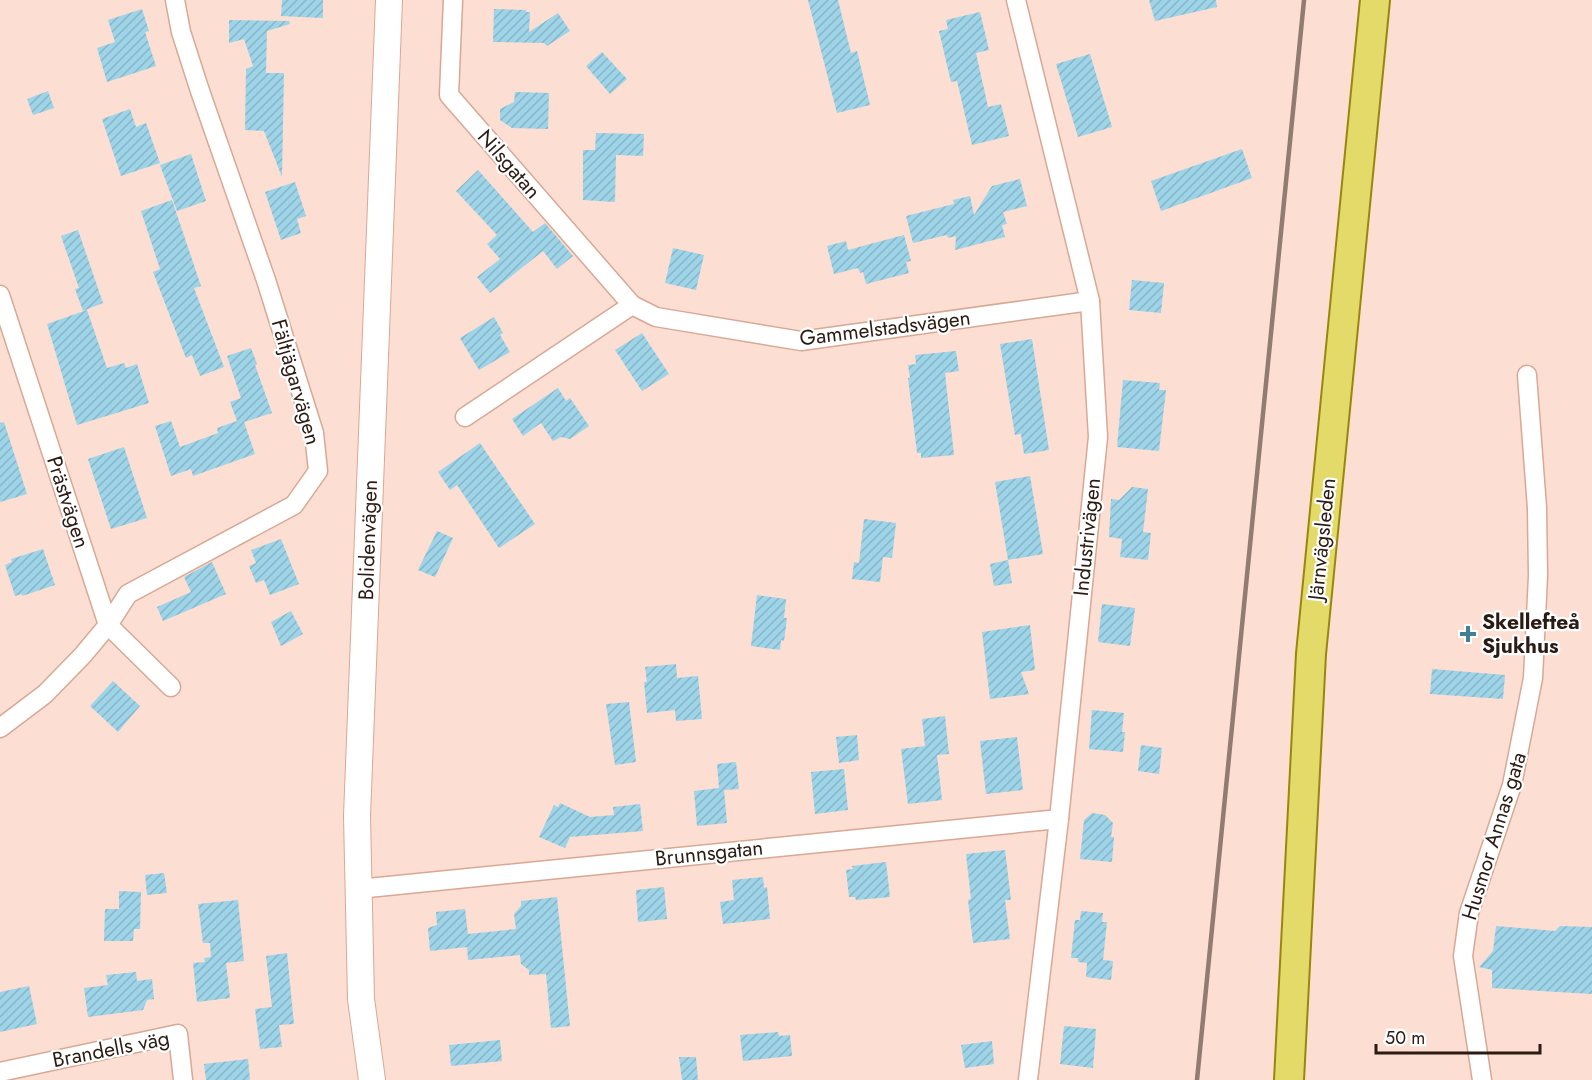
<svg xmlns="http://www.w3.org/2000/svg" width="1592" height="1080" font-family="Jost,sans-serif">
<defs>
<pattern id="building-hatch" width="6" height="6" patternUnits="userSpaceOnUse" patternTransform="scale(1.5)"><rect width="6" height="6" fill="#9ed4e8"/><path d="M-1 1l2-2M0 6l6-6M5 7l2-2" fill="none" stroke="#88b5c6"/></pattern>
</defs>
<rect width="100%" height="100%" fill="#fcded2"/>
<!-- building -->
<g fill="url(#building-hatch)">
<polygon points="282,0 323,0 323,18 281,16"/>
<polygon points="808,0 838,0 851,53 857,51 870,105 837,113"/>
<polygon points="1149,0 1216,0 1217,7 1155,21"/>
<polygon points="142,9 149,31 145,32 156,66 107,82 97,48 115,42 108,20"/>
<polygon points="494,9 526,10 526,12 530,12 529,32 558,13 570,31 547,46 544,43 493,42"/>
<polygon points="980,12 989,50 976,53 988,107 1001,104 1009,136 972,145 957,81 951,82 939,31 948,29 946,20"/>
<polygon points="229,20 289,21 290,24 267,31 266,73 284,73 282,177 264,131 245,130 246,69 253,66 244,39 229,43"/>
<polygon points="602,52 627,79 610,94 586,66"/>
<polygon points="1090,54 1112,127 1078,137 1056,64"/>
<polygon points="48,91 54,108 33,115 27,99"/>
<polygon points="515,92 549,93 548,129 512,128 500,120 500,109 514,102"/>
<polygon points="130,109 136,127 146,123 160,163 121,176 102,119"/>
<polygon points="596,133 644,134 643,156 616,155 615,202 583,200 583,150 595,150"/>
<polygon points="1242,149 1252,178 1161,211 1151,181"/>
<polygon points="191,154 206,201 177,211 160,165"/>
<polygon points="478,170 533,232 545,223 573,256 557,269 543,251 490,293 477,277 500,259 487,244 497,235 456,191"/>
<polygon points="1020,179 1027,206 1003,212 1007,224 1002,225 1005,237 955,250 956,236 948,238 947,235 913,243 906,216 954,204 953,200 970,196 974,215 992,186"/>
<polygon points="295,182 306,216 297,219 301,233 281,240 265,192"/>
<polygon points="172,200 201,286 194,288 224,367 200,376 192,355 186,358 153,272 160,269 141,211"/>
<polygon points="78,230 103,303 83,311 75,289 79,288 61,236"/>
<polygon points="904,235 911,261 906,262 909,273 866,284 863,272 860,273 858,268 834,274 827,246 846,241 848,250"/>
<polygon points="673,248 704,255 696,290 665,283"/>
<polygon points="1132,280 1164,283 1161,313 1129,310"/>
<polygon points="87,310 107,368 124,363 126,368 137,364 149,403 77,425 47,324"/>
<polygon points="494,317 503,333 500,335 510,352 479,370 460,338"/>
<polygon points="642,333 669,374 642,391 615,350"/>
<polygon points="1032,339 1049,450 1024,454 1021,434 1015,435 1000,344"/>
<polygon points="251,348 257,364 255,365 272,413 244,422 255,454 193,476 191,469 171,476 155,426 171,421 180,447 218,433 217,428 237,421 230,402 241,398 227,356"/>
<polygon points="956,351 959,371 945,373 954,455 921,458 921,453 917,453 908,378 910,378 908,365 916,364 915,355"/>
<polygon points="1123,380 1160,383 1159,390 1166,390 1159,451 1117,447"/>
<polygon points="558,388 566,401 570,398 589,426 570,439 561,437 553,441 541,423 523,436 512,419"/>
<polygon points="4,422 27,494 0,502 0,423"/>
<polygon points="480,443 535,524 499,548 457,485 450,490 438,472"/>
<polygon points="124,447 147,518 111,529 88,459"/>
<polygon points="1030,476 1043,554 1008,560 995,482"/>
<polygon points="1132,487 1148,489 1143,532 1151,533 1148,560 1120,557 1122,539 1109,537 1111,499 1119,500"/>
<polygon points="864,519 896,523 892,558 883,557 880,582 852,579 854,562 859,563"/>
<polygon points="437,531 453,538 435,577 418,570"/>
<polygon points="281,539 299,584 270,595 264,580 256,583 249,566 256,563 251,550"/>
<polygon points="43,549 55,585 22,596 22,594 15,596 5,565 12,562 11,559"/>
<polygon points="1008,560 1012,583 994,586 990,564"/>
<polygon points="212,562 226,594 163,621 157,607 191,592 184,577"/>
<polygon points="757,595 786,599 784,618 787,618 784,641 781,640 780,650 751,646"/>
<polygon points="1102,604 1135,608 1130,646 1098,642"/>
<polygon points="291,611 303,634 281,646 271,622"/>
<polygon points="1030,625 1035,670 1021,672 1029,694 990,699 982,632"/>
<polygon points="676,664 677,678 698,676 702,719 676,721 675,710 647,713 644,682 647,682 645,667"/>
<polygon points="1432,669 1505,675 1503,699 1430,694"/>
<polygon points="113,681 140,706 118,732 90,706"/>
<polygon points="629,702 636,762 615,765 606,704"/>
<polygon points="1092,710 1124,713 1122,732 1125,732 1123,752 1089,749"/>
<polygon points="945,716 949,754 937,755 942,800 908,804 901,749 925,746 922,719"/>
<polygon points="857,735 859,760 839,763 836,737"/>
<polygon points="1017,737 1023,790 986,794 980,741"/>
<polygon points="1141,745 1162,748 1159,774 1138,771"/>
<polygon points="736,762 739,789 724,790 727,823 697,826 694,791 719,788 717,764"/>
<polygon points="844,769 848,810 815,814 811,772"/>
<polygon points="560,803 590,817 614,815 613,807 640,804 643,831 570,837 565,848 539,837 554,805 558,807"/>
<polygon points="1092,813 1105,815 1113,823 1111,837 1114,837 1112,862 1080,859 1084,820"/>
<polygon points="1005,850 1011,900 1005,900 1010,939 973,943 968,900 971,899 966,854"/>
<polygon points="886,862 890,897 856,900 855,897 849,897 846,870 853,869 852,866"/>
<polygon points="164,873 167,893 147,895 145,875"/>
<polygon points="763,877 764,888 767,887 770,919 723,924 720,902 734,900 732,880"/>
<polygon points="664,887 667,919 638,922 636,890"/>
<polygon points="119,891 141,892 140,929 134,929 133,941 104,941 105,909 119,909"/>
<polygon points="557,897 570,1026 551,1028 546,974 529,975 529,970 521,964 520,955 468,960 467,947 430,951 428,928 437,925 436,912 465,909 468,934 516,929 514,914 521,906 521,901"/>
<polygon points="238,900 244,961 226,963 230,998 197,1002 193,963 205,962 204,958 211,957 210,943 203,943 198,904"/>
<polygon points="1081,911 1103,913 1102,922 1107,922 1103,960 1113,961 1111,980 1086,977 1087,963 1078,962 1078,958 1071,958 1075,920 1080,920"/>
<polygon points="1496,926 1555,931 1560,926 1592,927 1592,994 1492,988 1492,970 1479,967 1493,951"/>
<polygon points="287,953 294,1024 279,1025 282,1047 260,1049 255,1009 272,1007 266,956"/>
<polygon points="136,972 137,981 152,979 154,999 147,1000 143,1010 88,1017 84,988 108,985 106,975"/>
<polygon points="29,986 37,1024 0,1032 0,992"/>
<polygon points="1064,1026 1096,1029 1093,1068 1060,1064"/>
<polygon points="778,1032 779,1036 790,1035 792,1056 743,1061 740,1035"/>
<polygon points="500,1040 502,1061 451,1066 449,1045"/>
<polygon points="992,1041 994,1064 965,1068 961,1045"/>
<polygon points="679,1057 696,1057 698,1080 682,1080"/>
<polygon points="248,1059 250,1080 206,1080 204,1064"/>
</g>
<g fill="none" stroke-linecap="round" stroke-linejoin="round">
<!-- minor casing -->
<g stroke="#d8a895" stroke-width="21">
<g id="minor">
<polyline points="453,0 449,95 632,305"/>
<polyline points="1016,0 1090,301 1098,437 1059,819 1028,1080"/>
<polyline points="0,295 108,625 171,687"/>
<polyline points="465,417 632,305 656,317 801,341 1090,301"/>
<polyline points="0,728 45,694 83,655 108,625 128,594 294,505 318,471 314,433 266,280 200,91 181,32 175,0"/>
<polyline points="358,889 1059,819"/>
<polyline points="0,1072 178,1034 183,1080"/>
<polyline points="1482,1080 1463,956 1469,913 1512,785 1533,678 1538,576 1537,508 1527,375"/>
</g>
</g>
<!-- secondary casing -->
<g stroke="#d8a895" stroke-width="28">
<polyline id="secondary" points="372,1080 361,999 357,816 389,0"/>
</g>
<!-- primary casing -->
<g stroke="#98870b" stroke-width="32">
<polyline id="primary" points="1289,1080 1311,654 1375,0"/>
</g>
<!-- minor -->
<use href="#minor" stroke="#fff" stroke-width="18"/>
<!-- secondary -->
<use href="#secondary" stroke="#fff" stroke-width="26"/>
<!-- primary -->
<use href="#primary" stroke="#e4da6a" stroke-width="28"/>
<!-- rail -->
<polyline stroke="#927b71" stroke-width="4.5" points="1197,1080 1304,0"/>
</g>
<!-- markers -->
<path fill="#407f94" stroke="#fff" stroke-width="2" d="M1465 625h6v6h6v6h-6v6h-6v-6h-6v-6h6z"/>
<g text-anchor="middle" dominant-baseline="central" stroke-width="4.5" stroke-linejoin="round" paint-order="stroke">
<!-- street labels -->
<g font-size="21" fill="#2c1b14" stroke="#fff">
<text transform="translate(509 164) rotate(49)">Nilsgatan</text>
<text transform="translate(885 328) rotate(-7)">Gammelstadsvägen</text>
<text transform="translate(296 382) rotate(74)">Fältjägarvägen</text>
<text transform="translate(68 502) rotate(72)">Prästvägen</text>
<text transform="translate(1087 537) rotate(-84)">Industrivägen</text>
<text transform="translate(1322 539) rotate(-84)">Järnvägsleden</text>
<text transform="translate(368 540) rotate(-88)">Bolidenvägen</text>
<text transform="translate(1494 836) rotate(-73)">Husmor Annas gata</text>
<text transform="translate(709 853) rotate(-6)">Brunnsgatan</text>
<text transform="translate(111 1049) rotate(-11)">Brandells väg</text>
</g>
<!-- poi labels -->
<g font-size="21" font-weight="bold" fill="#2c1b14" stroke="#fff" text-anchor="start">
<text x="1482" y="622">Skellefteå<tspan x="1482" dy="24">Sjukhus</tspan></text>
</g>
</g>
<!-- scale -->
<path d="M1376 1044v9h164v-9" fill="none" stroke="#2c1b14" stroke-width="3"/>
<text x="1385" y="1044" font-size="18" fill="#2c1b14" stroke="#ffffff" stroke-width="4.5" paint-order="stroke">50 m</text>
</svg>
